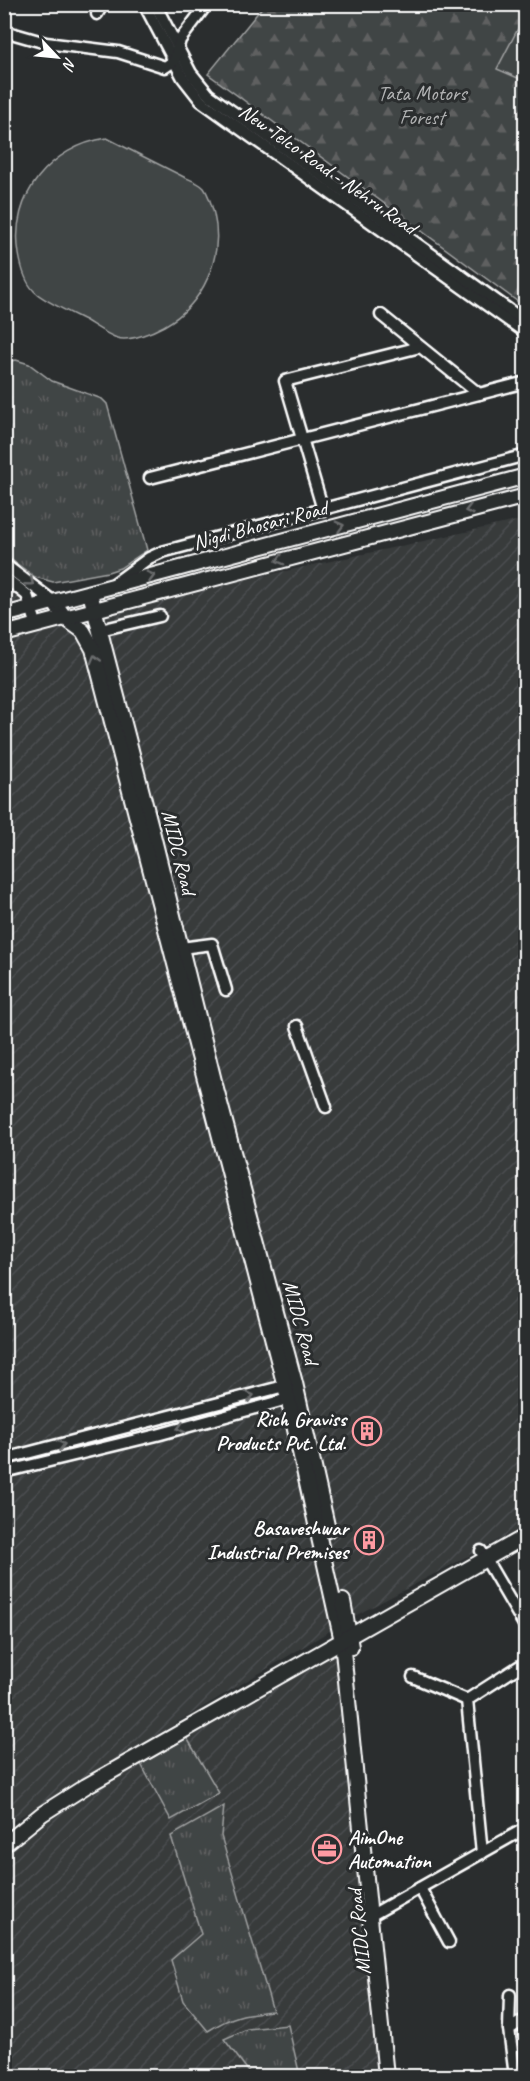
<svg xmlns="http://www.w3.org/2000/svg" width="530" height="2081" font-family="Caveat,sans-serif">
<defs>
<pattern id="industrial-furrows" width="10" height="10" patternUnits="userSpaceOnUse" patternTransform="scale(1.5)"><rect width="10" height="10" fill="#373a3b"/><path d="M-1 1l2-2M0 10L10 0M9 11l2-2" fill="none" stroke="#4b4e4f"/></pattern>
<pattern id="forest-firs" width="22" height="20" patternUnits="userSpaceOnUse" patternTransform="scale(1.5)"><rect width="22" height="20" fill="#414445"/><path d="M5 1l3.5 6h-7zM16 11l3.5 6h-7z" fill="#5e6061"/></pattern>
<pattern id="park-tufts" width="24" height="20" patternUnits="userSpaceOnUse" patternTransform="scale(1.5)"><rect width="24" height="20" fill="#414445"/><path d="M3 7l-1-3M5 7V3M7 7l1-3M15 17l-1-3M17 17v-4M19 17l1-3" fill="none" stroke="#5e6061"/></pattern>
</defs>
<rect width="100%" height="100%" fill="#2a2d2e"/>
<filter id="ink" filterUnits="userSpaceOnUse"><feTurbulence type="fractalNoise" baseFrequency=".0167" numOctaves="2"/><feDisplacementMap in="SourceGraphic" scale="12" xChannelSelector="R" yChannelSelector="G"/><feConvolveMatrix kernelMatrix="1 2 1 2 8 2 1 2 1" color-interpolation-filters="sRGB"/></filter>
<g filter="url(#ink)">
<!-- industrial -->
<g fill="url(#industrial-furrows)">
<polygon points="525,519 525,1526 353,1617 5,1826 5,635 63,619"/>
<polygon points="5,585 32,604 5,612"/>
<polygon points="339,1649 380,2076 5,2076 5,1851 29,1828"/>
</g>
<!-- forest -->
<polygon fill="url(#forest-firs)" stroke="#a0a2a2" stroke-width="1.5" points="264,5 525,5 525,307 208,74"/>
<!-- park -->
<g fill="url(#park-tufts)" stroke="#a0a2a2" stroke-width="1.5">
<polygon points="16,360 29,364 52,381 102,399 107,404 147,550 120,568 108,572 53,582 35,577 5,555 5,362"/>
<polygon points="187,1738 219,1793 171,1820 141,1764"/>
<path d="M224,1806l-3,30 52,175c-29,3 -40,4 -65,20l-25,-30 -12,-41 30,-26 -30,-98z"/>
<polygon points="288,2025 300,2076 252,2076 224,2039 247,2029"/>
</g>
<!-- pitch -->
<g fill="#414445" stroke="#a0a2a2" stroke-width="1.5">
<polygon points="525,15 525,81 497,69"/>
<path d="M107,138c25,13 49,25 73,37 7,4 19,7 24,13 5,7 8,18 10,26 10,43 -10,90 -50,112 -11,6 -34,16 -47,12 -11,-4 -22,-12 -32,-18 -12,-6 -43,-20 -51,-29 -9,-9 -13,-25 -15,-37 -10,-58 32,-108 88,-116z"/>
</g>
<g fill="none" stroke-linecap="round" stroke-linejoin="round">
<!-- minor casing -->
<g stroke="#fff" stroke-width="15">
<g id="minor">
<polyline points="144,4 183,78 201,101 526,333"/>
<polyline points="155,4 191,73 208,94 526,322"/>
<polyline points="97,14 103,4"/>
<polyline points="4,31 46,43 118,52 165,67 174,61 180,40 207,4"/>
<polyline points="381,315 479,394"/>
<polyline points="150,478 526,382"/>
<polyline points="323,510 285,381 420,347"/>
<polyline points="4,564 54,602"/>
<polyline points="4,577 27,595 37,626"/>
<polyline points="115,583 149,558 162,552 526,455"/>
<polyline points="100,630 160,616"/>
<polyline points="181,948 212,944 226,990"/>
<polyline points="297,1026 326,1107"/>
<polyline points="4,1459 292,1384"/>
<polyline points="4,1472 157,1435 295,1397"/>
<polyline points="481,1551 526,1628"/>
<polyline points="413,1677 467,1700"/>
<polyline points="467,1700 482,1853"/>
<polyline points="467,1700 526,1662"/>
<polyline points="420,1888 449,1942"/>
<polyline points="370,1916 526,1828"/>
<polyline points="510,1995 509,2029 515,2076"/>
<polyline points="509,2029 526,2019"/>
</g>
</g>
<!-- major casing -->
<g stroke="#fff" stroke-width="18">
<g id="major">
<polyline points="90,593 151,827 214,1081 295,1383 328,1530"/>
<polyline points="54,602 65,618 83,631 93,649 288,1398 342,1641 386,2076"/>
<polyline points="4,615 526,476"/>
<polyline points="4,634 526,496"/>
<polyline points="343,1601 351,1647"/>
<polyline points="4,1845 42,1814 86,1786 526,1536"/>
</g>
</g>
<!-- minor -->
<use href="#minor" stroke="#2a2d2e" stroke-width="10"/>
<!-- major -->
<use href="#major" stroke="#2a2d2e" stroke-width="14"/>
</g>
<!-- one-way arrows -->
<defs><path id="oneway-chevron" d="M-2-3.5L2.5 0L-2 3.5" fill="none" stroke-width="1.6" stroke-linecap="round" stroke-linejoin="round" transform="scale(1.5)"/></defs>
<g stroke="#6a6c6d">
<use href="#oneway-chevron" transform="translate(469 510) rotate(166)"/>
<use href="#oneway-chevron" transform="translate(340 526) rotate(-15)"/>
<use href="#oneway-chevron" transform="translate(280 560) rotate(165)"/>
<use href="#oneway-chevron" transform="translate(151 576) rotate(-15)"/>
<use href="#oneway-chevron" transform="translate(30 582) rotate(39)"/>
<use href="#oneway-chevron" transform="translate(95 659) rotate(-105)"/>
<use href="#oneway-chevron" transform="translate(250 1396) rotate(-15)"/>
<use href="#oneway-chevron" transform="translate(181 1428) rotate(165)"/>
<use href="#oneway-chevron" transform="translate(61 1445) rotate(-14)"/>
</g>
</g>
<!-- icons -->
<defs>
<g id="building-ring" transform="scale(1.5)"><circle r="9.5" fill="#2a2d2e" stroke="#ff9aa2" stroke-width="1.5"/><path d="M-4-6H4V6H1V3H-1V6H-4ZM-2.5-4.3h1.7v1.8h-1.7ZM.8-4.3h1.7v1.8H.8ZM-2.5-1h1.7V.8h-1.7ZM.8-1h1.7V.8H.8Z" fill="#ff9aa2"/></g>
<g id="office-ring" transform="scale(1.5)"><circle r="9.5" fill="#2a2d2e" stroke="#ff9aa2" stroke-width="1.5"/><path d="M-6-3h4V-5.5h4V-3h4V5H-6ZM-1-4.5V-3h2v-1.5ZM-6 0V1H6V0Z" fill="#ff9aa2"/></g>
</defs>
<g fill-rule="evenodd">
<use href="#building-ring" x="367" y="1431"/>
<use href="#building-ring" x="369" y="1540"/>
<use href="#office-ring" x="327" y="1849"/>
</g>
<g text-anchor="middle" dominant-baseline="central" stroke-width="6" stroke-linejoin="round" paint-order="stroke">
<!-- park labels -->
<g font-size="21" fill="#b3b4b5" stroke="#2a2d2e">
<text x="422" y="93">Tata Motors<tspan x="422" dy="24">Forest</tspan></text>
</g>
<!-- street labels -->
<g font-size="21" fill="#fff" stroke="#2a2d2e">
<text transform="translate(328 169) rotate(35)">New Telco Road - Nehru Road</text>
<text transform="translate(260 525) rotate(-15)">Nigdi Bhosari Road</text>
<text transform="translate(179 852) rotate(76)">MIDC Road</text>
<text transform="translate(301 1322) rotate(75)">MIDC Road</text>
<text transform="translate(359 1932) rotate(-96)">MIDC Road</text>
</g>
<!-- poi labels -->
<g font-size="21" font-weight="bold" fill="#fff" stroke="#2a2d2e" text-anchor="end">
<text x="346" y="1419">Rich Graviss<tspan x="346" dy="24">Products Pvt. Ltd.</tspan></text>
<text x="348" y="1528">Basaveshwar<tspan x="348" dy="24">Industrial Premises</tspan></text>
<text x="348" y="1837" text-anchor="start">AimOne<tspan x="348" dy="24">Automation</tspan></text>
</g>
</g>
<!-- margin -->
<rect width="530" height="2081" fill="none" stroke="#2a2d2e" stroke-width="24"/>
<rect x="12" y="12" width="506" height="2057" fill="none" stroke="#fff" stroke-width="2" filter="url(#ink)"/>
<!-- north arrow -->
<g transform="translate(57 57) rotate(116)" stroke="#2a2d2e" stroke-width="4.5" paint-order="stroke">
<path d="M0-4.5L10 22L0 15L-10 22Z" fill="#ffffff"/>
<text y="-9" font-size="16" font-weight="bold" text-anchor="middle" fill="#ffffff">N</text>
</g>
</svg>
